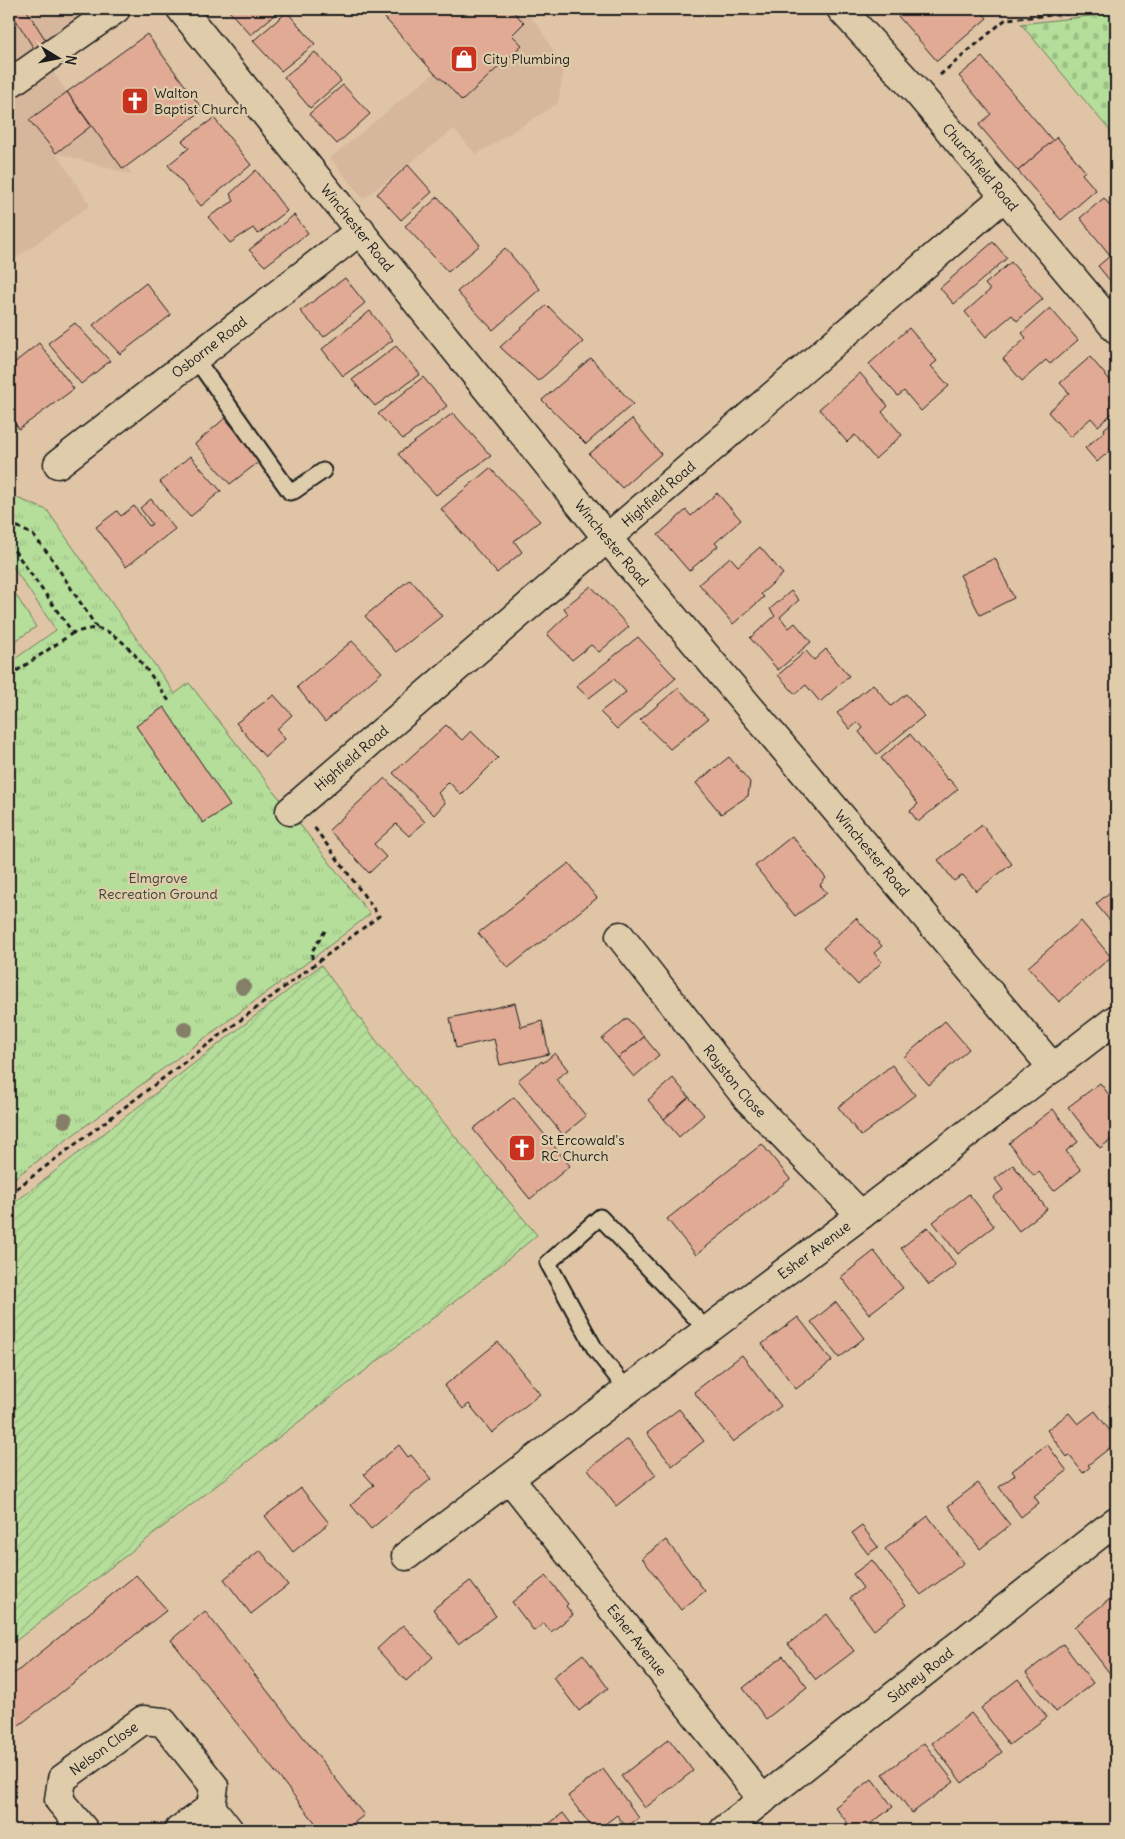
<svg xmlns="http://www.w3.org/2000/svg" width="1125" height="1839" font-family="Delius,sans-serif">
<defs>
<pattern id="cemetery-stones" width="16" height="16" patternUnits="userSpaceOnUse" patternTransform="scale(1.25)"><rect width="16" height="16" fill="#b5de9a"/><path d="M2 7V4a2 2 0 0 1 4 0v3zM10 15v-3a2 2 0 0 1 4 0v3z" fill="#9bbe84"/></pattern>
<pattern id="park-tufts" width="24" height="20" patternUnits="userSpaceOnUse" patternTransform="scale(1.25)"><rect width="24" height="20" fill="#b5de9a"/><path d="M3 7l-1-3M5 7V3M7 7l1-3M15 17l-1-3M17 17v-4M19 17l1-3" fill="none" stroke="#9bbe84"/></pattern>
<pattern id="garden-furrows" width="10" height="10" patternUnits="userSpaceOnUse" patternTransform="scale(1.25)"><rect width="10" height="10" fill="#b5de9a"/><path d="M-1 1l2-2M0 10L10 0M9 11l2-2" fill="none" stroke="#9bbe84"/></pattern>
</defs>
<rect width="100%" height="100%" fill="#dfc5a6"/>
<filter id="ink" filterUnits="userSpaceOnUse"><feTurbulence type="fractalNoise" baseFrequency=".02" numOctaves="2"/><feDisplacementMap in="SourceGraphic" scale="10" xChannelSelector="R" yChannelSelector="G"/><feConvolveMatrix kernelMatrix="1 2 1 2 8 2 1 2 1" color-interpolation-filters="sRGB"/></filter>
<g filter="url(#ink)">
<!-- built -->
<g fill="#d7b79c">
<polygon points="9,9 105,9 41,54 67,92 133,175 56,153 90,205 9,263"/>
<polygon points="376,9 523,9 537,24 564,68 558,103 476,155 454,129 363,199 330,158 434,73"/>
</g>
<!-- grass -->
<polygon fill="#b5de9a" stroke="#687d5b" points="9,584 36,627 9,645"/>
<!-- cemetery -->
<polygon fill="url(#cemetery-stones)" stroke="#687d5b" points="1116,13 1116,138 1021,24"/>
<!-- park -->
<polygon fill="url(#park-tufts)" stroke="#687d5b" points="9,495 47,510 175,694 189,683 370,914 312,959 9,1182 9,663 56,630 9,561"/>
<!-- garden -->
<polygon fill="url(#garden-furrows)" stroke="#687d5b" points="321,965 381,1047 537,1235 490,1274 9,1646 9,1207"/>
<!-- building -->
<g fill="#e0aa95" stroke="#1c1c1c">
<polygon points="9,9 26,9 50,47 38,55"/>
<polygon points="227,9 279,9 280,10 251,35"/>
<polygon points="377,9 511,9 524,23 512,35 522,45 462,101 444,81 434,73"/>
<polygon points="892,9 979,9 987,18 937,61"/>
<polygon points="287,12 315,44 281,71 253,41"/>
<polygon points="147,34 203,110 123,169 67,92"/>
<polygon points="315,52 341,81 310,108 284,77"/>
<polygon points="982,57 1053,141 1018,171 979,125 991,114 959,76"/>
<polygon points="343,85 370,114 337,144 309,114"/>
<polygon points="67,92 91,126 56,153 29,120"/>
<polygon points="214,118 251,165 201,206 168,165 189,148 182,141"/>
<polygon points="1057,137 1085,171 1082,174 1096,190 1061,220 1018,171"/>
<polygon points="408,165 432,192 401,220 377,194"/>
<polygon points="256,170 287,211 258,234 253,228 230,243 208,217 234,201 230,194"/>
<polygon points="438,197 480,245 448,272 405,226"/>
<polygon points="1104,198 1116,213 1116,250 1110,255 1080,218"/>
<polygon points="294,215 308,233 265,266 249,250"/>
<polygon points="993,242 1007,258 954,304 940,288"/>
<polygon points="505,248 540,289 493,330 457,292"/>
<polygon points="1116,251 1116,288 1098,266"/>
<polygon points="1011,262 1043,299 1017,321 1012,315 986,337 965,312 990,290 985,284"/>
<polygon points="345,278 365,303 324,337 300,311"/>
<polygon points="146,283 171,315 120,354 93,325"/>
<polygon points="547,305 583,342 538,381 500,347"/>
<polygon points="1050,308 1078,340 1050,364 1046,360 1022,381 1003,359 1026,338 1022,333"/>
<polygon points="370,311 393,340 343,376 322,349"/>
<polygon points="75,323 110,361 81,384 48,343"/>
<polygon points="909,328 937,361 931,366 949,386 921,411 904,391 898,396 869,364"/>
<polygon points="39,343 74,389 19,429 9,415 9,367"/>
<polygon points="396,346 420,374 375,406 352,380"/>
<polygon points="1090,357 1116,387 1116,410 1098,426 1091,418 1070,437 1048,412 1069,393 1060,383"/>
<polygon points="591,358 633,404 586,444 542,400"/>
<polygon points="860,373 888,406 882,412 902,435 875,459 855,435 847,442 819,409"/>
<polygon points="423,377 447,406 403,439 378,414"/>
<polygon points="453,413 491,456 436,495 398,454"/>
<polygon points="225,418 260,461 230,484 195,444"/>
<polygon points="1116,418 1116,445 1097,462 1085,448 1105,431 1104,429"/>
<polygon points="632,419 661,454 622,488 589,454"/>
<polygon points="190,456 221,491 190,517 160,482"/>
<polygon points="490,468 540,521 514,541 522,552 497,573 441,509"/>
<polygon points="717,493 741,520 715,543 718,546 689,571 658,535 686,510 691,516"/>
<polygon points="151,499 175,529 126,567 96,527 117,511 121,516 134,506 149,526 152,524 140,508"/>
<polygon points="760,547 783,574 761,594 764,597 733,624 699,584 730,557 738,566"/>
<polygon points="995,558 1014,598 980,615 960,575"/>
<polygon points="410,579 442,616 396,652 365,616"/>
<polygon points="591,586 629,627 599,652 591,645 572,660 547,634 568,614 564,608"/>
<polygon points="791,591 799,600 780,617 789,628 795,623 811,642 778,670 750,638 775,616 770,609"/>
<polygon points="638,637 676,678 617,729 600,712 626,692 614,679 589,698 576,686"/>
<polygon points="352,641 382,672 325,722 297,687"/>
<polygon points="826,649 849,676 820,702 806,685 795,694 778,675 806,651 814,660"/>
<polygon points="873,684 891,706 906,694 924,716 877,754 859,732 863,728 858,722 850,729 837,713"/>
<polygon points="678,688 708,719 670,749 640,720"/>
<polygon points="274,695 292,715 277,729 285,739 265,757 236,723"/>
<polygon points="164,707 230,806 203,823 136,726"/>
<polygon points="446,725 462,740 471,731 498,758 461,795 449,782 438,793 445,803 434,815 393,773"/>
<polygon points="910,734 948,780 949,779 958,789 918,822 910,811 918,804 881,758"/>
<polygon points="729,757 750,782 748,796 721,814 696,783"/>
<polygon points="385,778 425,822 409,836 396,824 374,844 386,857 369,873 329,830"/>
<polygon points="982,825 1012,864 976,891 963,875 954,881 938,860"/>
<polygon points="792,836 826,878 820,885 827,893 795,916 755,866"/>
<polygon points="569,863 597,898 508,968 478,933"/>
<polygon points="1116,887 1116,928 1096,904"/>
<polygon points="856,918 882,946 874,953 882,962 858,985 823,948"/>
<polygon points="1081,921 1111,957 1059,1002 1028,967"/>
<polygon points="515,1003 521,1027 542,1021 549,1054 500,1065 494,1039 456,1048 450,1018"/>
<polygon points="627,1018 644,1037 618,1058 602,1039"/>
<polygon points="945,1021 969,1049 929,1085 904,1057"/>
<polygon points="644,1037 659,1055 634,1077 618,1058"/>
<polygon points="555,1053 568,1070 556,1079 586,1116 563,1135 518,1080 542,1061 543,1063"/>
<polygon points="892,1065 915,1095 861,1136 838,1107"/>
<polygon points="673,1078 689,1097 664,1119 648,1100"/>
<polygon points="1100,1083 1116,1104 1116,1136 1100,1148 1068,1107"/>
<polygon points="514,1097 570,1166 530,1199 473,1129"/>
<polygon points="689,1097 704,1115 679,1137 664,1119"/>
<polygon points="1053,1109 1078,1142 1066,1151 1081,1170 1054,1191 1039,1172 1034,1176 1009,1143"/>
<polygon points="762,1144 790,1179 696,1255 667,1219"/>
<polygon points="1013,1165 1047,1209 1019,1231 993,1197 1003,1190 995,1179"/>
<polygon points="969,1194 994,1226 958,1254 933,1222"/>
<polygon points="928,1227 956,1265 929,1285 901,1248"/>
<polygon points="874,1251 903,1288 869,1314 841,1277"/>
<polygon points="836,1302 864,1338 839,1358 811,1322"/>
<polygon points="798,1317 832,1361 796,1389 762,1344"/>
<polygon points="498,1342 540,1394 492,1433 469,1404 463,1409 444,1386"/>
<polygon points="742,1355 781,1406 733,1442 694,1392"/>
<polygon points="1116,1401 1116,1415 1109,1406"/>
<polygon points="679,1409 704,1441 672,1466 647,1433"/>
<polygon points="1095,1411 1116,1439 1116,1443 1088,1465 1090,1467 1083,1473 1069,1455 1067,1457 1047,1430 1069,1413 1078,1424"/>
<polygon points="628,1439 656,1475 616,1506 588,1469"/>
<polygon points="1047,1444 1067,1471 1034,1496 1039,1503 1021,1517 999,1487 1015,1475 1012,1471"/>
<polygon points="399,1445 408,1457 411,1455 431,1479 371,1529 351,1505 374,1485 364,1474"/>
<polygon points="978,1483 1010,1525 980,1549 948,1506"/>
<polygon points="301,1488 329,1523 293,1552 265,1516"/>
<polygon points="928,1516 964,1563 921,1595 885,1549"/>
<polygon points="862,1526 878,1547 868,1554 852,1533"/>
<polygon points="666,1540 705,1591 681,1610 642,1558"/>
<polygon points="260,1550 288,1585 251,1614 224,1579"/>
<polygon points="872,1560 906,1605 874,1630 850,1598 863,1588 853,1574"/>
<polygon points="136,1575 167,1610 9,1733 9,1678"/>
<polygon points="546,1576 568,1604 566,1606 573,1615 551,1632 544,1623 534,1631 512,1602"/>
<polygon points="470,1581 496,1616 458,1644 433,1609"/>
<polygon points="1110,1599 1116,1608 1116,1671 1111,1675 1074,1627"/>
<polygon points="205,1611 364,1815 345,1830 321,1830 171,1640"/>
<polygon points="827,1614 854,1651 816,1680 788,1644"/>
<polygon points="403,1625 433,1657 406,1681 377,1649"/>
<polygon points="1063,1644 1093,1683 1056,1712 1026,1673"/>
<polygon points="583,1654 608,1688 579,1711 553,1677"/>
<polygon points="783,1656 807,1687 766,1719 743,1688"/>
<polygon points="1018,1679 1047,1717 1009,1745 981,1708"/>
<polygon points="971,1713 1002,1752 962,1783 932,1743"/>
<polygon points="669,1739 693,1771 645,1808 621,1776"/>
<polygon points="924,1743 954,1782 912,1813 883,1774"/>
<polygon points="603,1769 639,1818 626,1827 617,1815 597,1830 594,1830 568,1796"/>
<polygon points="872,1779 893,1807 862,1830 853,1830 835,1807"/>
<polygon points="563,1813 576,1830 541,1830"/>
<polygon points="826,1824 831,1830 818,1830"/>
</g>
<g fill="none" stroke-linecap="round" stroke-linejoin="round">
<!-- service casing -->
<g stroke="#1c1c1c" stroke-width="19">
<g id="service">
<polyline points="195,358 290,492 294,491 323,471"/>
<polyline points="628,1391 595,1349 548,1263 600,1217 708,1331"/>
</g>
</g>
<!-- minor casing -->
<g stroke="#1c1c1c" stroke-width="31">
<g id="minor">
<path id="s1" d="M181,9l426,529 446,530"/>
<path id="s2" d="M841,9l77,84 198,236"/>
<polyline points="9,84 116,9"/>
<path id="s3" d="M58,464l303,-234"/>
<path id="s4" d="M290,811l715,-615"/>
<path id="s5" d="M620,936l126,161 115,118"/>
<path id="s6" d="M510,1479l253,321"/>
<path id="s7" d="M406,1556l455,-341 255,-196"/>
<path id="s8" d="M84,1830l-25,-30 3,-21 81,-59 20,2 51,64 -3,21 18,23"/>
<polyline points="179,1830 211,1807"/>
<path id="s9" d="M724,1830l392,-309"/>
</g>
</g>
<!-- path -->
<g stroke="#1c1c1c" stroke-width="3" stroke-dasharray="5 4" stroke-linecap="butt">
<polyline points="940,75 1006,19 1116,10"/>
<polyline points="9,522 33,535 50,556 97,628"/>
<path d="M9,543l64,90c8,-2 19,-6 27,-4 26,6 54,51 69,72"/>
<polyline points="9,676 73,633"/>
<polyline points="312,959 312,951 327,928"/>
<polyline points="9,1194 379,916 314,827"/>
</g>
<!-- service -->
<use href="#service" stroke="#dfccaa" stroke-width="15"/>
<!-- minor -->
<use href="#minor" stroke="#dfccaa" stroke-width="28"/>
</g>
<!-- trees -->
<g fill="#857e68">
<circle cx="243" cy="987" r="8"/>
<circle cx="185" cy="1029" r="8"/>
<circle cx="65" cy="1120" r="8"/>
</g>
</g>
<!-- icons -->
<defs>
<g id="shop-square" transform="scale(1.4375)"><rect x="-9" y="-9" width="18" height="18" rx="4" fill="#c8321e" stroke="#dfccaa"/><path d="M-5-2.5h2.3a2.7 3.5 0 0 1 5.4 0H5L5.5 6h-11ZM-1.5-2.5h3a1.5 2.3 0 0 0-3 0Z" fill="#fff"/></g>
<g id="church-square" transform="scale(1.4375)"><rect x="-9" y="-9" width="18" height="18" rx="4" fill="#c8321e" stroke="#dfccaa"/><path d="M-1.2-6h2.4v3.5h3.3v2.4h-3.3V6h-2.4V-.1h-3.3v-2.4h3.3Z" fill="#fff"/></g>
</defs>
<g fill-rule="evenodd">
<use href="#shop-square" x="464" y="59"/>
<use href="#church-square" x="135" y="101"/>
<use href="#church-square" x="522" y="1148"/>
</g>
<g text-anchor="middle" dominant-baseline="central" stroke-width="4.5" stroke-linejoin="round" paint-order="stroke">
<!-- poi labels -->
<g font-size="14" fill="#1c1c1c" stroke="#dfccaa" text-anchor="start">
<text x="483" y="59">City Plumbing</text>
<text x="154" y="93">Walton<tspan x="154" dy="16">Baptist Church</tspan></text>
<text x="541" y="1140">St Ercowald's<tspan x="541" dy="16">RC Church</tspan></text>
</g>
<!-- street labels -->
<g font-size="14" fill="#1c1c1c" stroke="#dfccaa">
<text stroke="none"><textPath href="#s2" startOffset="211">Churchfield Road</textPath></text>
<text stroke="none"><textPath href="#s1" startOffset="281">Winchester Road</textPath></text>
<text stroke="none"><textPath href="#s3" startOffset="191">Osborne Road</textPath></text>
<text stroke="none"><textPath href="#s4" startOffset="486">Highfield Road</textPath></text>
<text stroke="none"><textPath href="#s1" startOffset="686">Winchester Road</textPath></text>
<text stroke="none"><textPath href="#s4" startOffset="81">Highfield Road</textPath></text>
<text stroke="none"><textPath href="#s1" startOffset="1091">Winchester Road</textPath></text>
<text stroke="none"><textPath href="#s5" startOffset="185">Royston Close</textPath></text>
<text stroke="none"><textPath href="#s7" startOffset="510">Esher Avenue</textPath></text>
<text stroke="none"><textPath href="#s6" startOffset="205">Esher Avenue</textPath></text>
<text stroke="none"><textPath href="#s9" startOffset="250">Sidney Road</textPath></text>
<text stroke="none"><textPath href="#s8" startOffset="112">Nelson Close</textPath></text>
</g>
<!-- park labels -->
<g font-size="14" fill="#3b4335" stroke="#dfccaa">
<text x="158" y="878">Elmgrove<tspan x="158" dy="16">Recreation Ground</tspan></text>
</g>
</g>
<!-- margin -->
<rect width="1125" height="1839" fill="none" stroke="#dfccaa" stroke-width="30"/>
<rect x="15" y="15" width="1095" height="1809" fill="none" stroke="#1c1c1c" stroke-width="2" filter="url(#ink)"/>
<!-- north arrow -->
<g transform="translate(58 58) rotate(100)" stroke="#dfccaa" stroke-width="4" paint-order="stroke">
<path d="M0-4L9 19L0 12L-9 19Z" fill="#1c1c1c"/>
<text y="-8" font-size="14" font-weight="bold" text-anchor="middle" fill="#1c1c1c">N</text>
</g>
</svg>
